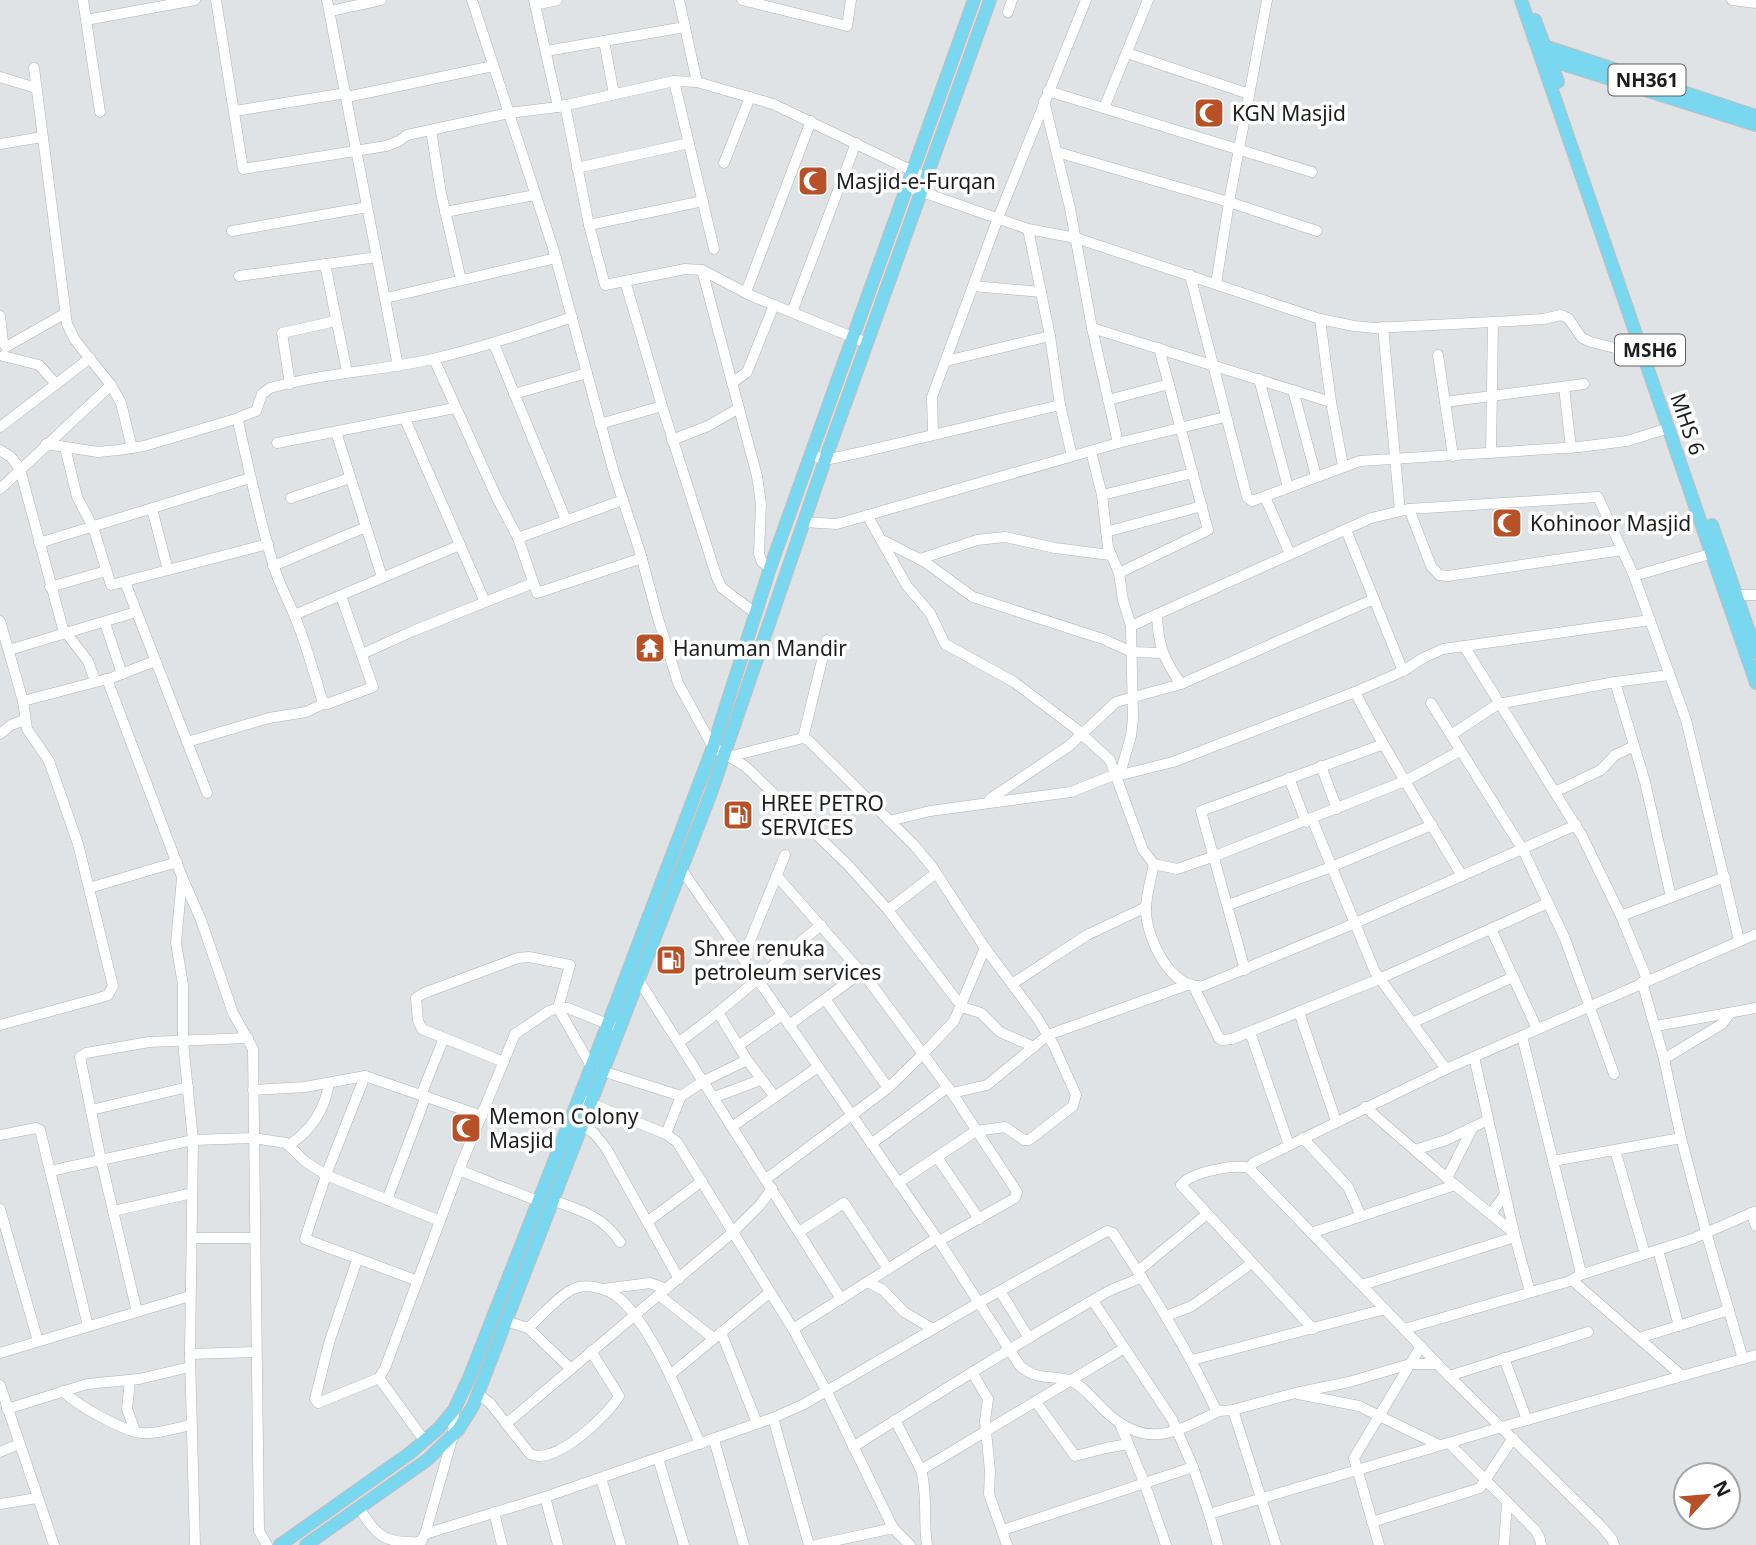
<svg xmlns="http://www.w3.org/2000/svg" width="1756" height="1545" font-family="'Noto Sans',sans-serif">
<rect width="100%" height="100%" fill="#e0e3e5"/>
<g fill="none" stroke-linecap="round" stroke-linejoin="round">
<!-- minor casing -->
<g stroke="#b0b3b5" stroke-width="11">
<g id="minor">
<polyline points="83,0 100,112"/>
<polyline points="216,0 243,169 386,146 399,141 407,135 509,113 558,107 674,81 697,82 773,104 925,177"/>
<polyline points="327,0 398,366"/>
<polyline points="472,0 553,248 614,473 640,552 657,615 678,683 713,747 745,766 848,865 888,910 962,1007 981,1013 1000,1032 1034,1047"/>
<polyline points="534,0 558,107"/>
<polyline points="679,0 697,82"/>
<polyline points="742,0 847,26 851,0"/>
<polyline points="1732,0 1756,3"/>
<polyline points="535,5 557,0"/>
<polyline points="330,11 381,0"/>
<polyline points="1008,12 1012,0"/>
<polyline points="86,20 195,0"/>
<polyline points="604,41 614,94"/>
<polyline points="546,51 685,27"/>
<polyline points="1127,53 1249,94"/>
<polyline points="0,77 36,88"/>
<polyline points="674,81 714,249"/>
<polyline points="1048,91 1312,172"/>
<polyline points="347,97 493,66"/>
<polyline points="1044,101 1070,208 1092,328 1118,443"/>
<polyline points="565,105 589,225 605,285 685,269 702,270 752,296 867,343"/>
<polyline points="1104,108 1148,0"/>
<polyline points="235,111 346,93"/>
<polyline points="431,130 441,193 461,280"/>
<polyline points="0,144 42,137"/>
<polyline points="1057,152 1229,202 1317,231"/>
<polyline points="724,163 750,97"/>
<polyline points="577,168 689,143"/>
<polyline points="908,187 1028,229 1076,238 1320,319 1354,326 1374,328 1512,321 1543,319 1561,315 1568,318 1582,338 1591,342 1627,351 1650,352"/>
<polyline points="445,212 535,195"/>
<polyline points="589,225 703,201"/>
<polyline points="1028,229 1050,336 1060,405 1072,456"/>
<polyline points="232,231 367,207"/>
<polyline points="325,264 347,372"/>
<polyline points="702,270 757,476 761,504 759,554 762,562 770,568"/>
<polyline points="1190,275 1247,497 1252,501 1360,461 1579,447 1627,441 1669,428"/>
<polyline points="239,276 377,257"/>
<polyline points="625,281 662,406 717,578 722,588 755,613"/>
<polyline points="1216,284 1229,202 1267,0"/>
<polyline points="973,286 1041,292"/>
<polyline points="746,292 811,121"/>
<polyline points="386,298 556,258"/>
<polyline points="792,312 856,143"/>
<polyline points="0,316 3,342 6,347 64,314"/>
<polyline points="1320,319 1331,402 1343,466"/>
<polyline points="1383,327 1400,511"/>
<polyline points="1092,328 1331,402"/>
<polyline points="494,344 566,520"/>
<polyline points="1438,355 1453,456"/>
<polyline points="3,356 39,365 56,384"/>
<polyline points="434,359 496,496 518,538 537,593 642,558"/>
<polyline points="946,361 1050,336"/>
<polyline points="1259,379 1288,487"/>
<polyline points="732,383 747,372 774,305"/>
<polyline points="290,384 282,333 336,321"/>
<polyline points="111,385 121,403 132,448"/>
<polyline points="1564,387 1571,448"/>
<polyline points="1293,390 1316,476"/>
<polyline points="514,394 587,373"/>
<polyline points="1108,400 1169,384"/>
<polyline points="1445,402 1584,384"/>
<polyline points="405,419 485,602"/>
<polyline points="600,424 662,406"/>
<polyline points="0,427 90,358"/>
<polyline points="336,432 382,577"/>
<polyline points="933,434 932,397 998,218 1086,0"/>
<polyline points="672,440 708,426 739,408"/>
<polyline points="277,443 455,408"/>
<polyline points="46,444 98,452 118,450 144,446 239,418"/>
<polyline points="65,447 77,497 93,527 111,585 168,570"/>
<polyline points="0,450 11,457 20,469 63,629 88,661 95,681"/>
<polyline points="1491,453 1493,322"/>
<polyline points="810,454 825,460 862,452 1060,405"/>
<polyline points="0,489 111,385 75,340 67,324 34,68"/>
<polyline points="1102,495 1193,473"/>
<polyline points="1265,497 1290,554"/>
<polyline points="291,498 350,478"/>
<polyline points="152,509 168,570 268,544"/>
<polyline points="1409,509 1431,566 1439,575 1448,576 1622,550"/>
<polyline points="867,515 907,586 930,613 945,644 1014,682 1075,728 1110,760 1143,850 1154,864 1177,869 1215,856 1405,781 1460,751"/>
<polyline points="803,522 837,524 1118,443 1225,417"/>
<polyline points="1346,530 1403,671"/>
<polyline points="1106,532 1202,506"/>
<polyline points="518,538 623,500"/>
<polyline points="884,541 925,562 973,597 1103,639 1132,652 1162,653"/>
<polyline points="39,543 250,478"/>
<polyline points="920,559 977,540 1005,537 1055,548 1110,555"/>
<polyline points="273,566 366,527"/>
<polyline points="1119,573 1208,530 1159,348"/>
<polyline points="1634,576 1717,552"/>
<polyline points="125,582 207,793"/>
<polyline points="50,587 106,571"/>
<polyline points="1736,595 1756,595"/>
<path d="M341,596l32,91 -46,17 -5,-4c-8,-28 -16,-56 -27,-83 -8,-20 -19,-38 -24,-60 -13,-45 -23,-91 -33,-136l2,-4 16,-6 6,-17 8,-6c53,-15 109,-17 163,-29 48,-11 93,-26 139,-42"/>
<path d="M1157,614c1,30 6,45 24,70"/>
<polyline points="294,615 460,545"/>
<polyline points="0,621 23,701 27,729 49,761 78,844 113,986 108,995 99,998 0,1025"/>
<polyline points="105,623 122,674"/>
<polyline points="1131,626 1371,518 1409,509 1598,497 1634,576 1686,720 1739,940"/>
<polyline points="1464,646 1582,836 1621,916 1647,979"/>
<polyline points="9,650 136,612"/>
<polyline points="362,654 413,631 533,583"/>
<polyline points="107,679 182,877 201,920 233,1013 253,1049 259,1531 267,1545"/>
<polyline points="1615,682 1645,782 1671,897"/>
<path d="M1355,692c32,63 71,123 107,184"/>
<polyline points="23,701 111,678 155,661"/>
<polyline points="1431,703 1523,850 1565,939 1614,1074"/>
<polyline points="0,734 11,725 24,720"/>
<polyline points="1451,735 1498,704 1615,682 1669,675"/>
<polyline points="803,738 827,640"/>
<polyline points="187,742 269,718 306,712 325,703"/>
<polyline points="732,756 803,738 808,740 914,845 933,868 985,948 1038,1019 1054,1046 1076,1095 1073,1106 1029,1140 1024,1140 1005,1127 976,1131 898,1183"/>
<polyline points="1321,766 1337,809"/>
<polyline points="1117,776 1173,762 1355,692 1403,671 1423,658 1443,649 1650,620"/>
<polyline points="1289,778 1306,822"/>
<polyline points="1555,792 1601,770 1615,755 1634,746"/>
<polyline points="990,799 1069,746 1116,702 1181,684 1374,599"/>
<polyline points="1312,819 1375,972 1446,1069"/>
<polyline points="889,821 930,811 1071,792 1116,774 1122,767 1131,736 1133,719 1131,626 1123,600 1119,573 1108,547 1102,495 1091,451"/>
<path d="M1154,864c-3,15 -9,34 -8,49 2,28 25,76 57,73l150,-62 223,-99"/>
<path d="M682,870l257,371 81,125c21,17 31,7 51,15 12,5 23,19 32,28 43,42 70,24 116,2"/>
<polyline points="777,876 869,981 952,1093 1017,1192 1015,1198 939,1241"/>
<polyline points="182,878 176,943 183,985 183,1042 193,1140 190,1354 195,1545"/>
<polyline points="89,888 177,862"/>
<polyline points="1228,905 1331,867 1432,825"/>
<polyline points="888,910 936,873"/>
<polyline points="1621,916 1725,877"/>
<polyline points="1491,929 1537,1029"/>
<polyline points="743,958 785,855"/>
<polyline points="1245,970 1201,811 1381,745"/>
<polyline points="638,979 841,1299"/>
<polyline points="1642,982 1664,1059 1681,1138 1706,1232 1743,1359"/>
<polyline points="1012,984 1087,935 1146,907"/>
<polyline points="1194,987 1219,1038 1222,1040 1232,1039 1379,979 1548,903"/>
<polyline points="825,999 888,1088"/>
<polyline points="1299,1012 1336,1121"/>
<polyline points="719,1014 747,1060 775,1097"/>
<polyline points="1412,1023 1513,977"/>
<polyline points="789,1025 862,972"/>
<polyline points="1656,1026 1756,1008"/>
<polyline points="1250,1032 1289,1145"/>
<path d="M679,1042c50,-35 94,-78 142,-117"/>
<polyline points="738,1046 782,1015"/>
<polyline points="1664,1059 1722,1024 1730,1013"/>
<polyline points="504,1062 422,1029 418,1021 416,998 424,993 518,958 529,957 570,965 558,1008 591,1066"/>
<polyline points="602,1071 681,1096 704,1081 747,1060"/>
<polyline points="365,1076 326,1175 305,1239 418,1281"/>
<polyline points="253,1090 305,1087 365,1076 482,1116"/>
<polyline points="952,1093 987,1085 1048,1035 1187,985"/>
<polyline points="421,1095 444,1038"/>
<polyline points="715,1097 760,1080"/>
<polyline points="585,1101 666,1134 677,1142 793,1329 827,1392 893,1528 910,1545"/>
<polyline points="1365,1107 1455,1185 1514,1233"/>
<polyline points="91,1110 188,1087"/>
<polyline points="581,1125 594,1133 606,1148 679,1279"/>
<polyline points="733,1126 818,1067"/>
<polyline points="666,1134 681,1096"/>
<polyline points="0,1135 36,1128 40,1130 88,1326"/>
<polyline points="1303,1138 1348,1187 1361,1216"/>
<polyline points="871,1144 948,1087"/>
<path d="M289,1145c23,-15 36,-36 40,-62"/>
<polyline points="1415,1150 1446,1140 1488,1120"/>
<polyline points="1615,1150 1645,1254"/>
<polyline points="937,1157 979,1219"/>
<polyline points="1553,1161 1681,1138"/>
<path d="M1249,1168c-15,-4 -58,4 -68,17l132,144"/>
<polyline points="459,1170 538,1201"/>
<polyline points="50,1171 193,1140 253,1138 286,1143 306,1162 326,1175 440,1221"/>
<polyline points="1447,1178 1472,1129"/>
<polyline points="766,1179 888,1088 923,1054 954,1021 985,948"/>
<polyline points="387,1200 426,1096"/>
<path d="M552,1200c28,10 51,16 68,42"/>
<polyline points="0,1209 38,1341"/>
<polyline points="113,1211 192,1193"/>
<polyline points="1751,1213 1756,1226"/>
<polyline points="1491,1214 1505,1194"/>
<polyline points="647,1222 702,1181"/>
<polyline points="799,1232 844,1203 888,1269"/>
<polyline points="1311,1233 1455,1185"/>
<polyline points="1515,1237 1530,1292"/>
<polyline points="192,1238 255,1238"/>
<polyline points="1658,1250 1679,1326"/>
<polyline points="357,1260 329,1343 315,1399 318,1403 379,1378 385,1368 459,1170 515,1034 549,1011 558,1008 568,1008 615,1027"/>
<polyline points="1138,1271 1207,1214"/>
<polyline points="1580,1275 1692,1239 1756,1211"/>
<polyline points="1572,1280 1681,1375"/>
<polyline points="868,1282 883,1290 904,1312 933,1329"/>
<polyline points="1362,1285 1515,1237 1474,1057"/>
<polyline points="603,1289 650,1283 666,1289"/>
<polyline points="1000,1291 1029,1338"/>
<polyline points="659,1295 713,1338"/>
<polyline points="1093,1301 1172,1419 1193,1467"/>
<polyline points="137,1312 101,1160 80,1057 86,1053 149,1042 248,1038"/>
<polyline points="1166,1316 1192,1306 1252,1263"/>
<polyline points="506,1321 528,1328 571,1369"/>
<path d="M528,1328c12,-10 31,-33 45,-39 13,-6 35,-1 46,9 34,30 63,103 81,146"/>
<polyline points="793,1329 937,1238"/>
<polyline points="1404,1329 1570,1281 1580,1275 1580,1269 1522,1036"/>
<polyline points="721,1332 757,1423"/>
<polyline points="1639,1338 1729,1310"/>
<polyline points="0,1353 190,1296"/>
<polyline points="190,1354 256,1352"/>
<polyline points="1504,1358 1527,1420"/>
<polyline points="1192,1360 1385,1309"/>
<polyline points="972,1372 988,1399 985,1421 990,1471 989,1494 1007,1545"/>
<polyline points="670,1375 770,1292"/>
<polyline points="1449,1376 1588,1332"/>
<polyline points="379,1378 424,1440"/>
<polyline points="130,1380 127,1409 135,1431"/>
<polyline points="0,1385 54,1545"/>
<path d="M63,1391c13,14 60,40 79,42 15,2 35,-6 50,-8"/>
<path d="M478,1394l12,9 40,51c25,12 77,-38 89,-58l-28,-45"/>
<polyline points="1298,1394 1359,1406 1439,1445"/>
<polyline points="1036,1402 1075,1456 1106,1448 1128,1444"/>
<polyline points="7,1409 87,1384 139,1379 190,1367"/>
<polyline points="1233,1410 1276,1545"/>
<polyline points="773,1418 809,1545"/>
<polyline points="895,1420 921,1470 1123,1349"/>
<polyline points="506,1424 732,1233 760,1205 772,1188"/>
<polyline points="1120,1424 1144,1482 1166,1545"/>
<polyline points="714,1440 744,1545"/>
<polyline points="1449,1443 1536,1531 1540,1539 1541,1545"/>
<path d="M853,1447c84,-53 168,-106 254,-155 11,-6 23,-9 35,-15"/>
<polyline points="0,1452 19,1444"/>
<polyline points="658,1458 684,1545"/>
<path d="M921,1470c7,24 2,50 6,75"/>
<polyline points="601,1478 621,1545"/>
<polyline points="545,1497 558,1545"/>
<polyline points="0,1504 37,1498"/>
<path d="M359,1508c19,29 26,36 62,34"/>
<polyline points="494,1512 502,1545"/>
<polyline points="1209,1514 1218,1545"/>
<polyline points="1372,1522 1480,1488 1513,1438"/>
<polyline points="1003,1530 1193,1467 1209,1514 1502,1427 1756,1355"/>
<path d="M425,1534l120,-37 228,-79 31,-14 174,-101 129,-72 6,2c37,57 73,113 102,175l4,3 14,-1 62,-17 54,-11 61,-18h28"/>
<polyline points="419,1545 425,1534 453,1436 454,1410"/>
<polyline points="816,1545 893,1528"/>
<polyline points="1379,1545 1354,1458 1421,1346"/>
<polyline points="1504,1545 1507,1502"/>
<polyline points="1614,1545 1612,1539 1601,1526 1449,1376 1249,1168 1253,1163 1446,1069 1756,934"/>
</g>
</g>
<!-- major casing -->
<g stroke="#bfbfc0" stroke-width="14">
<g id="major">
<polyline points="1521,0 1756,683"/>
<polyline points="1535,20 1558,82"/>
<polyline points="1541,48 1547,47 1756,116"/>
<polyline points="1544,58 1756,125"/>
<polyline points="1712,525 1756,652"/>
<polyline points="280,1545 410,1453 439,1428 454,1410 469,1378 608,1024 713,747 770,568 974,0"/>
<polyline points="306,1545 427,1460 458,1430 473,1406 711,793 825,460 990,0"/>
</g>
</g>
<!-- minor -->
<use href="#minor" stroke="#fff" stroke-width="10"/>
<!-- major -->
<use href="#major" stroke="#79d7ef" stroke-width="12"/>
</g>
<!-- icons -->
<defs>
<g id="mosque-square" transform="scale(1.575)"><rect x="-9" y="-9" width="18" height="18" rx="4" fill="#b85127" stroke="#fff"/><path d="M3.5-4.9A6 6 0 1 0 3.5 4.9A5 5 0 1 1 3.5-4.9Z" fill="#fff"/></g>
<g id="temple-square" transform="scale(1.575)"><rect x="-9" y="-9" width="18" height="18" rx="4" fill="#b85127" stroke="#fff"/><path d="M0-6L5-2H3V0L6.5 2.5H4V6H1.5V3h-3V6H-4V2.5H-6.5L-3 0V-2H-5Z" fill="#fff"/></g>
<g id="fuel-square" transform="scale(1.575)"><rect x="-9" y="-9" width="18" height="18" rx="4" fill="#b85127" stroke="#fff"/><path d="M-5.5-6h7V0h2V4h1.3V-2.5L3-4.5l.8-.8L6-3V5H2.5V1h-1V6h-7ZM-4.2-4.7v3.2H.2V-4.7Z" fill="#fff"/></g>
</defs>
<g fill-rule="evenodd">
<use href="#mosque-square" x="1209" y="113"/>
<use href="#mosque-square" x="813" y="181"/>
<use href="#mosque-square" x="1507" y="523"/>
<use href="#temple-square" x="650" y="648"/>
<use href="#fuel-square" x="738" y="815"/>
<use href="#fuel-square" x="671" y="960"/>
<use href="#mosque-square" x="466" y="1128"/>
</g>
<g text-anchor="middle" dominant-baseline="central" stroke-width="7" stroke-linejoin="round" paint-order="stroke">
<!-- shield labels -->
<g fill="#fff" stroke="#5f6061" stroke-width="2">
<rect x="1608.5" y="64.5" width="77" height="31" rx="5"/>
<rect x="1615" y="334.5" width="70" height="31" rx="5"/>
</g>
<g font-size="19" font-weight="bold" fill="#1b1c1d">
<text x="1647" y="80">NH361</text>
<text x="1650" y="350">MSH6</text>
</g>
<!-- poi labels -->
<g font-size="21" fill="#1b1c1d" stroke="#fff" text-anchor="start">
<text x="1232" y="113">KGN Masjid</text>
<text x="836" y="181">Masjid-e-Furqan</text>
<text x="1530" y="523">Kohinoor Masjid</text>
<text x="673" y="648">Hanuman Mandir</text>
<text x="761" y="803">HREE PETRO<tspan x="761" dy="24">SERVICES</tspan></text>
<text x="694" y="948">Shree renuka<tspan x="694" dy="24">petroleum services</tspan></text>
<text x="489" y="1116">Memon Colony<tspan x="489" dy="24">Masjid</tspan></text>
</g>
<!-- street labels -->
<g font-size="21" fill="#1b1c1d" stroke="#fff">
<text transform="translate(1688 424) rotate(71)">MHS 6</text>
</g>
</g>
<!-- north arrow -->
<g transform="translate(1707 1496) rotate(64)"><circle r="33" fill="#ffffff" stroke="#a4a4a5" stroke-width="2"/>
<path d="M0-5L12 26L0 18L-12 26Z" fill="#b85127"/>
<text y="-10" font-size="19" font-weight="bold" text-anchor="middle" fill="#1b1c1d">N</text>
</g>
</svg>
